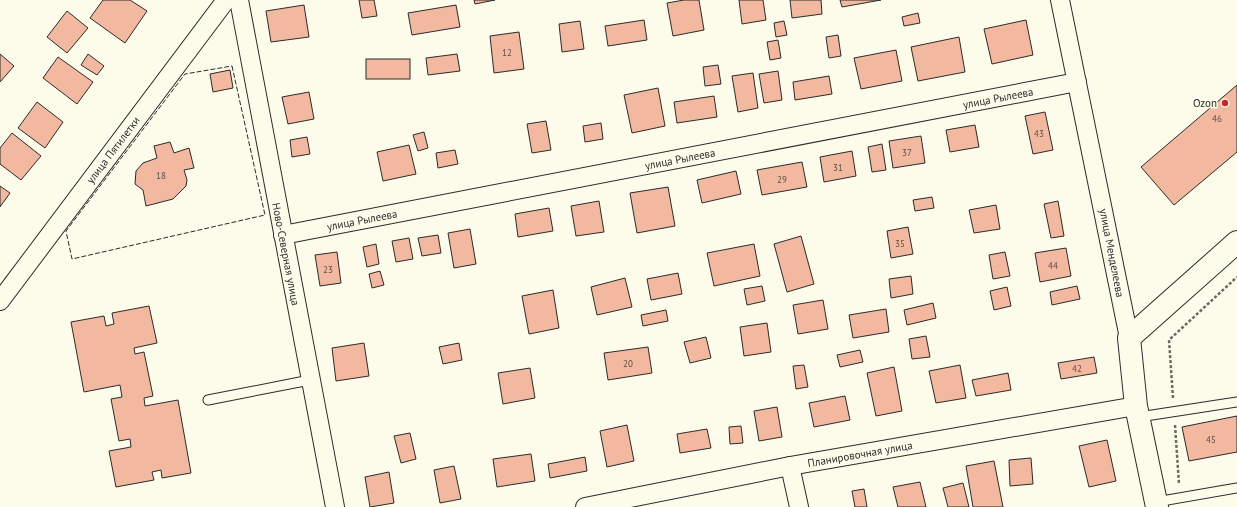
<svg xmlns="http://www.w3.org/2000/svg" width="1237" height="507" font-family="'PT Sans',sans-serif">
<rect width="100%" height="100%" fill="#fdfbea"/>
<!-- building -->
<g fill="#f2b8a0" stroke="#2b2b2b">
<polygon points="103,0 130,0 147,11 125,43 90,18"/>
<polygon points="359,0 374,0 377,16 362,18"/>
<polygon points="474,0 495,0 475,4"/>
<polygon points="684,0 699,0 704,30 673,36 667,3"/>
<polygon points="739,0 763,0 766,20 742,24"/>
<polygon points="790,0 821,0 822,14 792,18"/>
<polygon points="840,0 881,0 842,7"/>
<polygon points="304,5 309,37 271,42 266,11"/>
<polygon points="456,5 460,27 412,35 408,13"/>
<polygon points="67,11 88,28 67,53 47,37"/>
<polygon points="918,13 920,23 904,26 902,17"/>
<polygon points="644,20 647,40 608,46 605,26"/>
<polygon points="1026,20 1033,55 992,64 984,29"/>
<polygon points="580,21 584,49 562,52 559,24"/>
<polygon points="784,21 787,35 776,37 774,23"/>
<polygon points="519,32 524,69 494,73 490,36"/>
<polygon points="838,35 841,56 829,58 826,37"/>
<polygon points="959,37 965,72 918,81 911,47"/>
<polygon points="778,40 781,58 770,60 767,42"/>
<polygon points="896,50 902,81 861,89 854,58"/>
<polygon points="0,54 14,66 0,82"/>
<polygon points="88,54 104,66 97,75 81,65"/>
<polygon points="457,54 460,71 428,75 426,58"/>
<polygon points="58,57 93,82 77,104 43,78"/>
<rect x="366" y="59" width="44" height="20"/>
<polygon points="718,65 721,84 705,86 703,67"/>
<polygon points="230,70 233,88 213,92 210,74"/>
<polygon points="778,71 782,100 764,103 759,74"/>
<polygon points="753,73 758,108 738,112 732,76"/>
<polygon points="829,76 832,94 795,100 793,82"/>
<polygon points="1237,85 1237,152 1174,205 1141,167"/>
<polygon points="658,88 665,126 632,133 624,95"/>
<polygon points="309,92 314,119 288,124 282,97"/>
<polygon points="714,96 717,117 677,123 674,102"/>
<polygon points="37,102 63,122 45,148 18,128"/>
<polygon points="1045,112 1053,150 1033,154 1025,116"/>
<polygon points="546,121 551,150 532,153 527,124"/>
<polygon points="601,123 603,139 585,142 583,126"/>
<polygon points="975,125 979,147 950,152 946,130"/>
<polygon points="424,132 428,148 418,151 413,135"/>
<polygon points="12,133 41,156 21,180 0,164 0,148"/>
<polygon points="921,136 925,163 893,168 889,141"/>
<polygon points="307,137 310,154 292,157 290,140"/>
<polygon points="170,142 174,153 189,148 194,168 184,170 187,180 186,186 173,199 146,206 143,190 135,184 136,171 143,163 157,158 154,146"/>
<polygon points="882,144 886,170 872,172 868,147"/>
<polygon points="409,145 416,174 383,181 377,152"/>
<polygon points="455,150 458,164 438,168 436,153"/>
<polygon points="852,151 856,176 824,182 820,157"/>
<polygon points="802,162 807,187 762,195 757,170"/>
<polygon points="736,171 741,194 702,203 697,180"/>
<polygon points="0,186 10,193 0,207"/>
<polygon points="668,187 675,226 637,233 630,193"/>
<polygon points="932,197 934,208 915,211 913,200"/>
<polygon points="599,201 604,232 576,236 571,206"/>
<polygon points="1058,201 1064,236 1051,238 1044,204"/>
<polygon points="996,205 1000,229 974,233 969,210"/>
<polygon points="549,208 553,231 518,237 515,214"/>
<polygon points="908,227 913,254 891,258 887,231"/>
<polygon points="470,229 476,264 454,268 448,233"/>
<polygon points="438,235 441,253 422,256 418,238"/>
<polygon points="801,236 814,284 787,292 774,244"/>
<polygon points="409,238 413,259 396,262 392,241"/>
<polygon points="376,244 379,264 367,267 363,247"/>
<polygon points="754,244 760,276 714,286 707,253"/>
<polygon points="1066,248 1071,276 1040,282 1035,253"/>
<polygon points="337,252 341,283 320,286 315,255"/>
<polygon points="1005,252 1010,276 993,279 989,255"/>
<polygon points="380,271 384,285 372,288 369,274"/>
<polygon points="678,273 682,294 651,300 647,279"/>
<polygon points="911,276 913,294 891,298 889,279"/>
<polygon points="625,278 632,307 597,315 591,287"/>
<polygon points="762,286 765,301 747,305 744,289"/>
<polygon points="1077,286 1080,299 1052,305 1050,292"/>
<polygon points="1007,287 1011,306 994,310 990,291"/>
<polygon points="553,290 559,328 529,334 522,296"/>
<polygon points="823,300 828,329 798,334 793,305"/>
<polygon points="933,303 936,318 907,325 904,310"/>
<polygon points="149,306 157,343 134,348 135,354 144,352 153,396 144,398 145,406 178,400 191,473 162,478 161,470 152,472 154,480 116,487 109,451 131,447 130,439 119,441 111,399 122,397 120,385 84,392 71,322 104,316 106,326 114,324 112,313"/>
<polygon points="886,309 889,332 853,338 849,315"/>
<polygon points="666,310 668,321 643,326 641,315"/>
<polygon points="767,323 771,352 744,356 740,327"/>
<polygon points="926,336 930,357 912,359 909,339"/>
<polygon points="706,337 711,358 690,363 684,342"/>
<polygon points="364,343 369,376 336,381 332,348"/>
<polygon points="459,343 462,360 443,364 439,347"/>
<polygon points="648,347 652,373 608,380 604,353"/>
<polygon points="860,350 863,362 840,367 837,355"/>
<polygon points="1094,357 1097,373 1061,379 1058,363"/>
<polygon points="804,365 808,387 796,389 793,366"/>
<polygon points="960,365 966,398 936,403 929,371"/>
<polygon points="894,367 902,411 876,416 867,373"/>
<polygon points="530,368 535,398 503,404 498,373"/>
<polygon points="1008,373 1011,390 976,396 972,380"/>
<polygon points="845,396 850,420 814,427 809,403"/>
<polygon points="777,407 782,437 759,441 754,411"/>
<polygon points="1237,416 1237,452 1189,461 1182,427"/>
<polygon points="627,425 634,461 607,467 600,431"/>
<polygon points="741,426 743,443 730,444 729,427"/>
<polygon points="707,429 711,448 680,453 677,434"/>
<polygon points="410,433 416,459 401,463 394,436"/>
<polygon points="1107,440 1116,481 1089,487 1079,446"/>
<polygon points="531,454 535,481 497,487 493,459"/>
<polygon points="585,457 587,471 550,478 548,464"/>
<polygon points="1031,458 1033,484 1010,486 1009,460"/>
<polygon points="994,461 1003,507 973,507 966,466"/>
<polygon points="454,466 461,499 440,503 434,470"/>
<polygon points="389,472 394,503 370,507 365,477"/>
<polygon points="920,482 926,507 898,507 893,487"/>
<polygon points="963,483 969,507 948,507 943,488"/>
<polygon points="864,489 867,507 855,507 852,491"/>
</g>
<g fill="none" stroke-linecap="round" stroke-linejoin="round">
<!-- lane casing -->
<g stroke="#2b2b2b" stroke-width="11">
<g id="lane">
<polyline points="208,400 310,380"/>
<polyline points="1139,417 1237,402"/>
<polyline points="1156,502 1237,488"/>
</g>
</g>
<!-- street casing -->
<g stroke="#2b2b2b" stroke-width="20">
<g id="street">
<polyline points="239,0 335,507"/>
<polyline points="1060,0 1129,338"/>
<polyline points="283,235 1077,82"/>
<polyline points="0,301 226,0"/>
<polyline points="790,466 799,507"/>
<polyline points="585,507 790,466 1136,406"/>
</g>
</g>
<!-- secondary casing -->
<g stroke="#2b2b2b" stroke-width="24">
<polyline id="secondary" points="1157,507 1136,406 1129,338 1237,242"/>
</g>
<!-- path -->
<g stroke="#6a6964" stroke-width="2.5" stroke-dasharray="3 2" stroke-linecap="butt">
<polyline points="1173,398 1169,340 1237,277"/>
<polyline points="1175,425 1179,484"/>
</g>
<!-- lane -->
<use href="#lane" stroke="#fdfbea" stroke-width="9"/>
<!-- street -->
<use href="#street" stroke="#fdfbea" stroke-width="18"/>
<!-- secondary -->
<use href="#secondary" stroke="#fdfbea" stroke-width="22"/>
<!-- fence -->
<polygon stroke="#2b2b2b" stroke-width="1" stroke-dasharray="5 2" stroke-linecap="butt" points="232,66 265,215 72,259 66,231 185,74"/>
</g>
<!-- markers -->
<circle fill="#c62828" stroke="#fdfbea" stroke-width="1.5" cx="1225" cy="103" r="4"/>
<g text-anchor="middle" dominant-baseline="central" stroke-width="3" stroke-linejoin="round" paint-order="stroke">
<!-- number labels -->
<g font-size="9" fill="#5d4e48">
<text x="507" y="52">12</text>
<text x="1217" y="118">46</text>
<text x="1039" y="133">43</text>
<text x="907" y="152">37</text>
<text x="838" y="167">31</text>
<text x="161" y="175">18</text>
<text x="782" y="179">29</text>
<text x="900" y="243">35</text>
<text x="1053" y="265">44</text>
<text x="328" y="269">23</text>
<text x="628" y="363">20</text>
<text x="1077" y="368">42</text>
<text x="1211" y="439">45</text>
</g>
<!-- street labels -->
<g font-size="11" fill="#2b2b2b" stroke="#fdfbea">
<text transform="translate(998 98) rotate(-11)">улица Рылеева</text>
<text transform="translate(113 150) rotate(-53)">улица Пятилетки</text>
<text transform="translate(680 159) rotate(-11)">улица Рылеева</text>
<text transform="translate(362 220) rotate(-11)">улица Рылеева</text>
<text transform="translate(1112 253) rotate(79)">улица Менделеева</text>
<text transform="translate(286 254) rotate(79)">Ново-Северная улица</text>
<text transform="translate(860 454) rotate(-10)">Планировочная улица</text>
</g>
<!-- poi labels -->
<g font-size="11" fill="#2b2b2b" stroke="#fdfbea" text-anchor="end">
<text x="1217" y="103">Ozon</text>
</g>
</g>
</svg>
